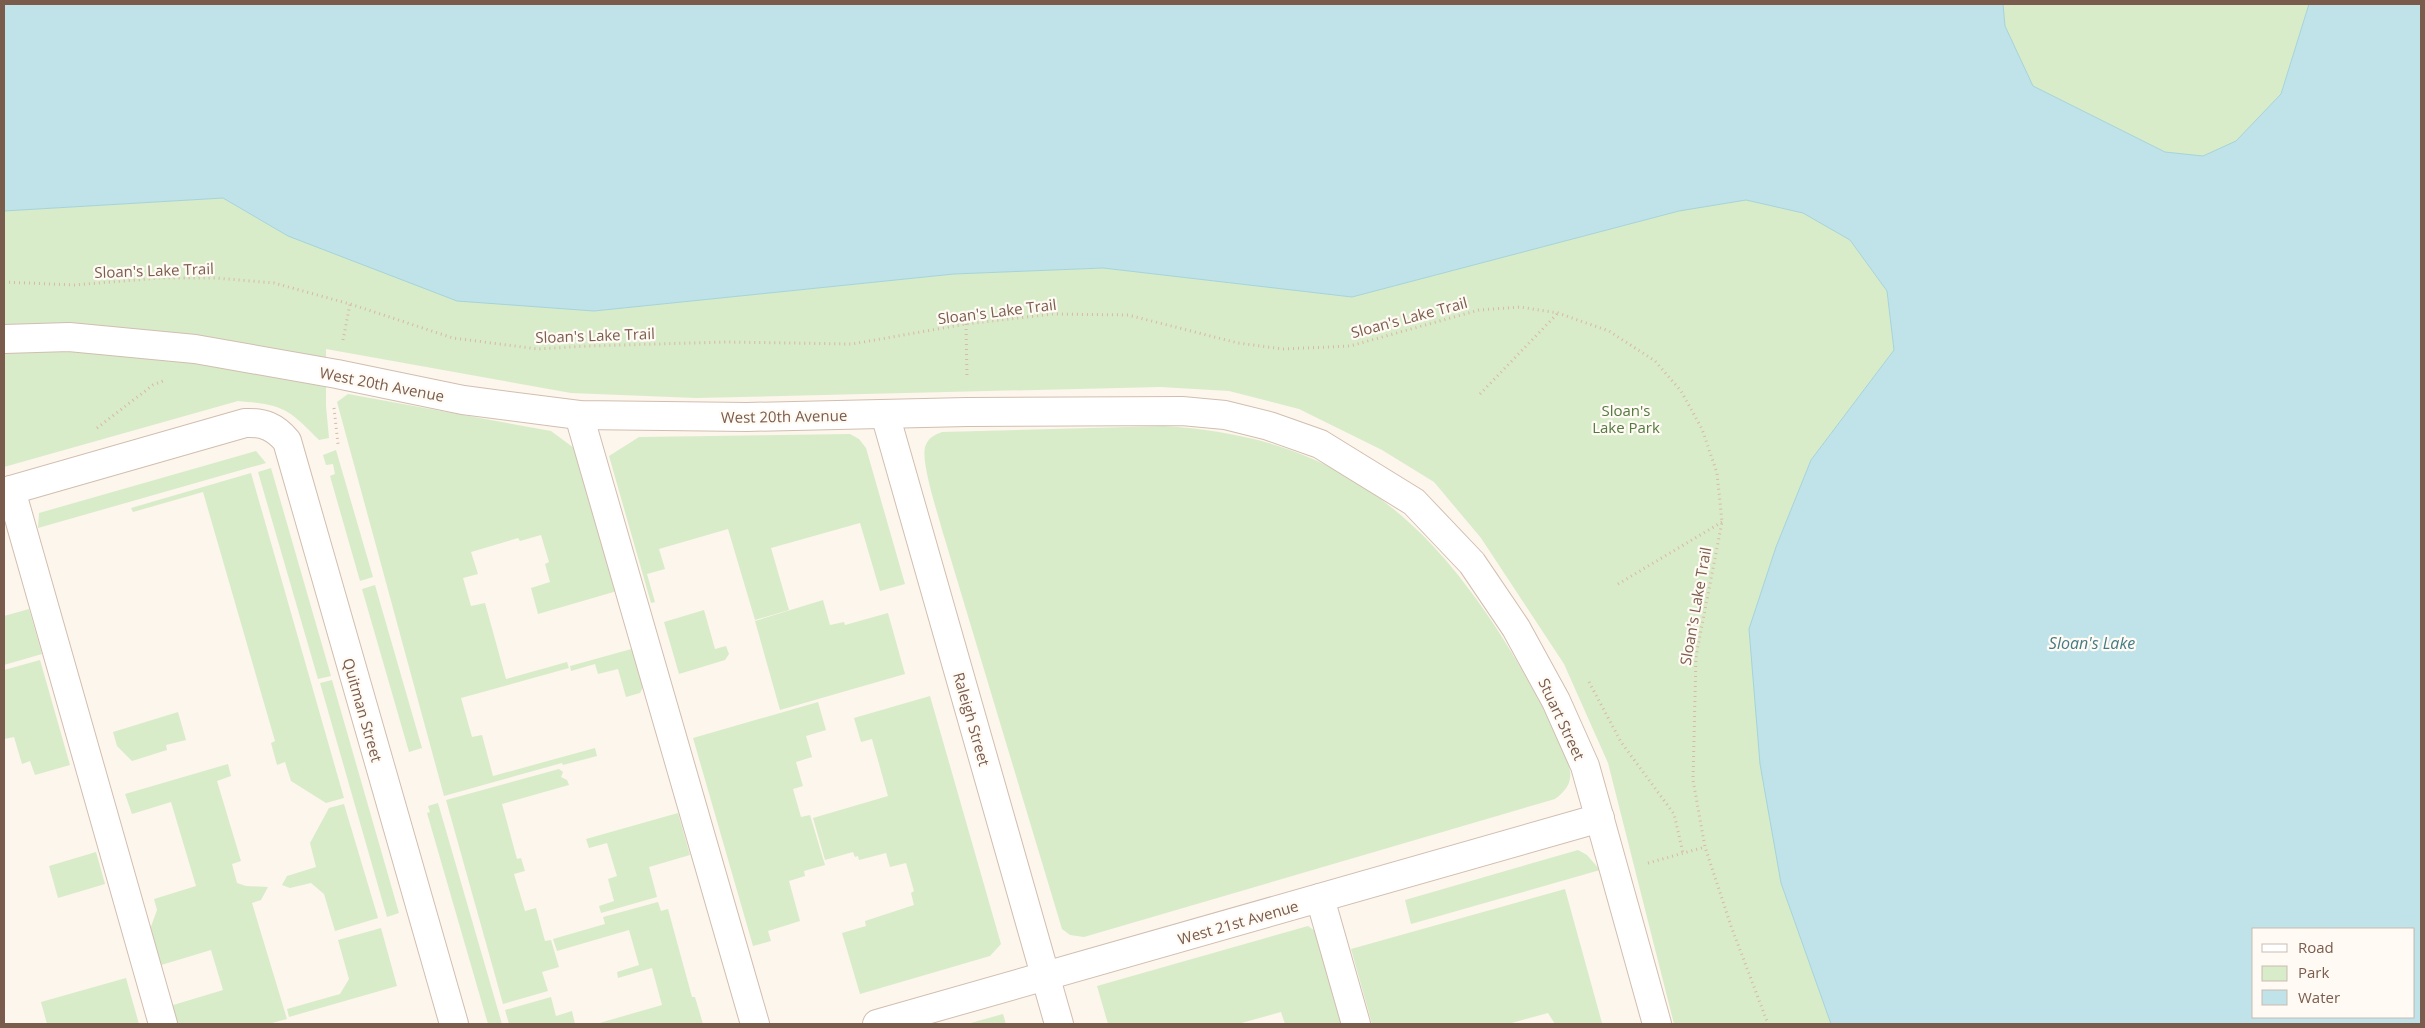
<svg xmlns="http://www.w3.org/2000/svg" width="2425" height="1028" font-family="'Open Sans',sans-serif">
<rect width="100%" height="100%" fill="#fdf6ec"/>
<!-- green -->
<g fill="#d8ecc9">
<polygon points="2003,4 2309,4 2281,94 2236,142 2203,156 2165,152 2033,86 2005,26"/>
<path d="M223,198l65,38 306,75 360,-37 149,-6 249,29 327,-86 67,-11 57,13 47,27 37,51 7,59 -83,110 -35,87 -27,82 32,254 50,141h-157l-66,-261 -44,-99 -83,-126 -47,-56 -52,-32 -83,-41 -70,-18 -69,-4 -464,11 -125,-5 -245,-44v57l3,32 -10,2c-32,-32 -35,-35 -81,-39l-234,66v-256z"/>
<polygon points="348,394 551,431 578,451 617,591 538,614 531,588 550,582 545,564 549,562 541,535 520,541 518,538 471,552 478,574 463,578 471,606 485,603 506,679 567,662 569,668 461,698 472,737 482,735 493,776 595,748 597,756 563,765 562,763 444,796 337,402"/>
<path d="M1164,426c64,4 125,17 181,49 32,19 63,44 88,71 45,48 88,117 117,176 7,15 18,33 20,49 2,13 -6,21 -15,28l-471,138 -14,-2 -8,-6 -119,-396c-5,-19 -22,-69 -18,-86 3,-9 9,-12 17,-15z"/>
<polygon points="850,434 859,439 866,448 905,584 880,591 860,523 771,548 789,610 755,620 728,529 659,549 665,569 647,574 655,602 651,603 609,456 639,437"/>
<polygon points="336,450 373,577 360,581 330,476 335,474 333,464 326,465 323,455"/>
<polygon points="256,451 266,463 38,528 39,513"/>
<polygon points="271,468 331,676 318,679 258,472"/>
<polygon points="251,473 344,798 326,803 291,781 285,762 277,765 271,743 275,741 203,492 133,512 131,508"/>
<polygon points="375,585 422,748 409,752 362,589"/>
<polygon points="823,600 830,625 844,622 845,625 888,613 905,674 780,710 755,621"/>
<polygon points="29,609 42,654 4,665 4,616"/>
<polygon points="704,610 715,649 726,646 729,654 725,660 679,674 664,622"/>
<polygon points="635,648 645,683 640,693 626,697 618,669 598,674 595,664 571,671 570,666"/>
<polygon points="40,660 70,765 35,775 30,761 22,764 14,737 4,739 4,670"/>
<polygon points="332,680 399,913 387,917 320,683"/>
<polygon points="930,696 1001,944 990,956 860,994 842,933 866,926 865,921 914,905 911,893 914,891 906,863 890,867 886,853 859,860 858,856 855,857 853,852 825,860 813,818 888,796 872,739 861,742 854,718"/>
<polygon points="818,702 826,730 806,736 812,757 796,762 803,786 793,789 801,817 810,815 825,865 804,871 805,876 789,881 800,921 768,931 771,941 753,946 693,738"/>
<polygon points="178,712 186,740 166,745 167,750 132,761 117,746 113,732"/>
<polygon points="228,764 231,776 217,781 241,861 232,864 237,883 246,886 268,887 261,900 252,903 287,1019 268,1024 175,1024 170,1006 223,990 211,950 158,966 149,932 157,910 154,899 196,886 171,802 132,814 125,794"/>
<polygon points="559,769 563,772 561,777 567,780 569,785 502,804 517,859 521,858 525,871 514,874 525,911 536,908 545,941 551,940 559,967 542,972 548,991 503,1004 446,800"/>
<polygon points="438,803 502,1024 488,1024 427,813 430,812 428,806"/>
<polygon points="344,804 378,918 335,931 324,894 311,883 290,888 282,885 287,876 316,867 310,843 329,808"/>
<polygon points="678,813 690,855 649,867 657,897 601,913 599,906 614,901 608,879 617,876 607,843 589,848 586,839"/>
<polygon points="1578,850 1587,855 1600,870 1411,924 1405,900"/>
<polygon points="96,852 105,884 58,898 49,866"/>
<polygon points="1565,889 1602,1023 1555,1024 1548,1013 1508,1024 1372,1024 1351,949"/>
<polygon points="658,902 661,911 668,909 692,997 695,997 703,1024 596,1024 662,1005 652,968 618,978 617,972 639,965 629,930 557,951 553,939 605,924 603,917"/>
<polygon points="1308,926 1315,931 1341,1024 1285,1024 1281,1012 1238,1024 1108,1024 1097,986"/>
<polygon points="381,928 397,986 289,1017 287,1009 340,994 349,979 338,940"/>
<polygon points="126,978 139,1024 47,1024 41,1002"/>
<polygon points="551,997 556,1016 572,1011 575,1024 509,1024 505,1010"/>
<polygon points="1003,1014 1006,1024 967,1024"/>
</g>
<!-- water -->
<path fill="#bfe3e8" stroke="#a5d3da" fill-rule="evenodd" d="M4,4h1999l2,22 28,60 132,66 38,4 33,-15 45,-47 28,-90h112v1020h-590l-50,-141 -21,-119 -11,-135 27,-82 35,-87 83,-110 -7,-59 -37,-51 -47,-27 -57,-13 -67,11 -327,86 -249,-29 -149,6 -360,37 -137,-10 -169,-65 -65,-38 -219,13zM2254,929h160v88h-160z"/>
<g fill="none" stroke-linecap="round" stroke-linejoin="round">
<!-- minor casing -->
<g stroke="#d1beb0" stroke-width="30">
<g id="minor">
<polyline points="4,339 69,337 195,349 337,374 463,400 579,415 747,417 967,412 1182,411 1225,415 1269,426 1320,444 1414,502 1472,563 1516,628 1556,701 1585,766 1657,1024"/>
<polyline points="885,414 1059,1024"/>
<polyline points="579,415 755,1024"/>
<polyline points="11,490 163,1024"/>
<path d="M4,492l241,-69c19,-1 30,4 42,18l167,583"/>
<polyline points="1320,898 1356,1024"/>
<polyline points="877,1024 1600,818"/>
</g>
</g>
<!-- path -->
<g stroke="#d9b8a5" stroke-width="3" stroke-dasharray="1 4" stroke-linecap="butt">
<polyline points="4,282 74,285 160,278 216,278 274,283 350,304 453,338 538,349 588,346 726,342 852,344 966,324 1053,314 1128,315 1238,343 1283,349 1350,346 1479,310 1520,307 1558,313 1609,331 1655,361 1681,391 1702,429 1717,473 1722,522 1696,656 1693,780 1705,847 1731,926 1768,1024"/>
<polyline points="966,324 967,379"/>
<polyline points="343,340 350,304"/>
<polyline points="1480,394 1558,313"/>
<polyline points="334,408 338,444"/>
<polyline points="97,428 153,385 163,381"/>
<polyline points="1618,584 1722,522"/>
<polyline points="1589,682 1621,742 1674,814 1683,853"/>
<polyline points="1648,863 1705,847"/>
</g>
<!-- minor -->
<use href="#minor" stroke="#fff" stroke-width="28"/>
</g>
<g text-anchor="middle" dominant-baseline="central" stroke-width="4.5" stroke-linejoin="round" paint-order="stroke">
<!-- street labels -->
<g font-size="15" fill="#7a5c4d" stroke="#fffaf3">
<text transform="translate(154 270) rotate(-2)">Sloan's Lake Trail</text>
<text transform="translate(997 311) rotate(-7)">Sloan's Lake Trail</text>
<text transform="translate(1409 317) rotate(-15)">Sloan's Lake Trail</text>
<text transform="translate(595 335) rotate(-2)">Sloan's Lake Trail</text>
<text transform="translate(382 384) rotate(11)">West 20th Avenue</text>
<text transform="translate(784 416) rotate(-1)">West 20th Avenue</text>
<text transform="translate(1695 606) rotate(-80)">Sloan's Lake Trail</text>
<text transform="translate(363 710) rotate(74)">Quitman Street</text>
<text transform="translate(972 719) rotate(74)">Raleigh Street</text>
<text transform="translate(1562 719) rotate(65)">Stuart Street</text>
<text transform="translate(1238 922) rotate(-16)">West 21st Avenue</text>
</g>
<!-- park labels -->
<g font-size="15" fill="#537a41" stroke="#fffaf3">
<text x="1626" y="410">Sloan's<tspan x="1626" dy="17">Lake Park</tspan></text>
</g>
<!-- water labels -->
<g font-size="16" font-style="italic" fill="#437c86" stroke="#fffaf3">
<text x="2092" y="643">Sloan's Lake</text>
</g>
</g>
<!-- border -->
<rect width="2425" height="1028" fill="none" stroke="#7a5c4d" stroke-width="10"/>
<!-- legend -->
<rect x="2252" y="928" width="162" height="90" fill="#fffaf3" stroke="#cabbb1"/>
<rect x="2262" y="944" width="25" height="8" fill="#ffffff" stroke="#cabbb1"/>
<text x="2298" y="953" font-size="15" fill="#7a5c4d">Road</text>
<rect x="2262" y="966" width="25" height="15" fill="#d8ecc9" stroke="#cabbb1"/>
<text x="2298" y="978" font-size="15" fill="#7a5c4d">Park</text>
<rect x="2262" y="990" width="25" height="15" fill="#bfe3e8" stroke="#cabbb1"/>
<text x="2298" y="1003" font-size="15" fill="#7a5c4d">Water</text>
</svg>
